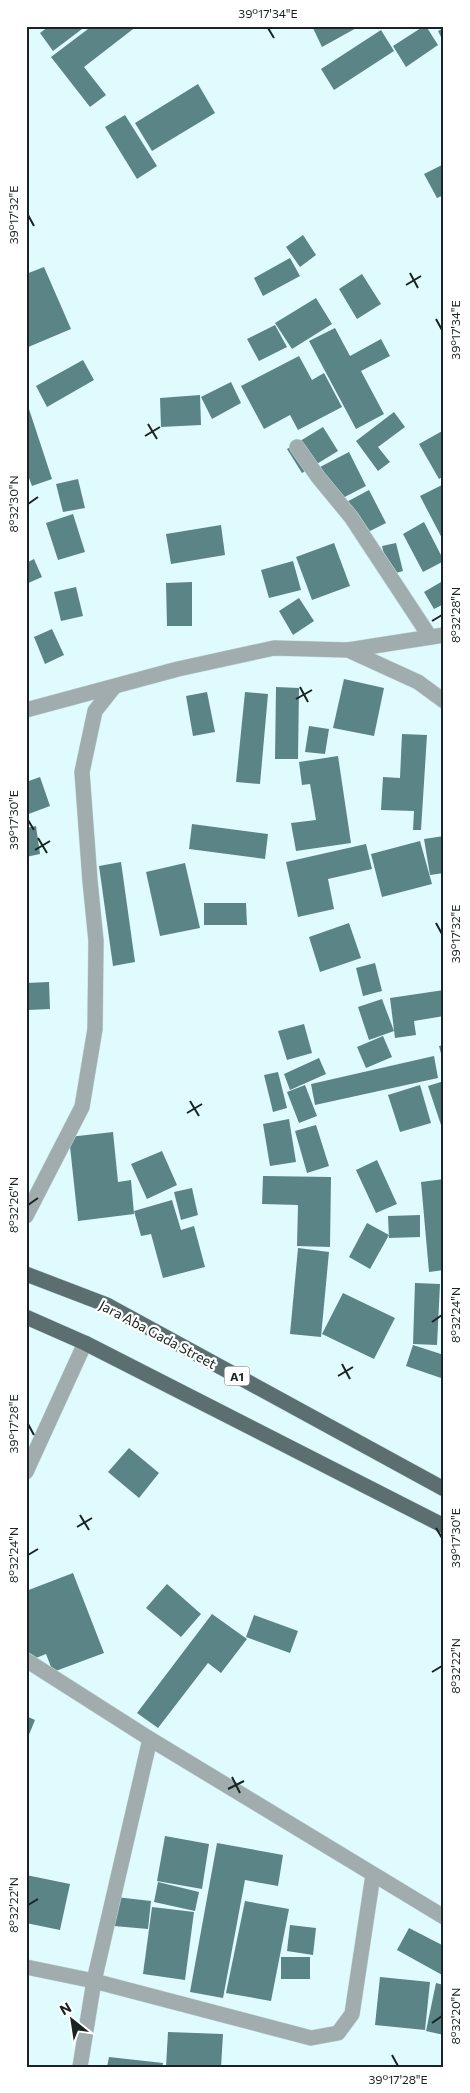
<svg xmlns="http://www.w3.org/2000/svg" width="470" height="2093" font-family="Commissioner,sans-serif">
<rect width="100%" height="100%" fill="#e0fbfd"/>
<!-- building -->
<g fill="#5b8487">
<polygon points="49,26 86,26 53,51 40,33"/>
<polygon points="92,26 137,26 84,67 106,95 90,107 51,57"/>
<polygon points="312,26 360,26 322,47"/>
<polygon points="424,26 426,26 438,45 406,67 393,46"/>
<polygon points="444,28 444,43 438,31"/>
<polygon points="381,30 394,51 334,90 321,69"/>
<polygon points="198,84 215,113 152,151 135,123"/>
<polygon points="125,115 157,166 137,179 105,127"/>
<polygon points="444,164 444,195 437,198 424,174"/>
<polygon points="303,235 316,255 300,267 286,247"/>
<polygon points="290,258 300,276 263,296 254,278"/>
<polygon points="44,267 71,329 26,348 26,274"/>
<polygon points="362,274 381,304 357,319 339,289"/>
<polygon points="316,298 332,324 292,349 275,323"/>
<polygon points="275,325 287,347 259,361 247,339"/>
<polygon points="335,328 350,356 381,339 390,356 361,371 384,414 356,429 309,341"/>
<polygon points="299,356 312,380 324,373 342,407 298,430 290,415 264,429 241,386"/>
<polygon points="83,360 94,380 47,407 36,386"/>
<polygon points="231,382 241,403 212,419 201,397"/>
<polygon points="200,395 201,425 161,427 160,398"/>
<polygon points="27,403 52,479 32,486 26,470"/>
<polygon points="394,412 405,427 378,447 390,462 378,471 356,441"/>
<polygon points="323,427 338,451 302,473 287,449"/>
<polygon points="444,430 444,476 439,479 419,444"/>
<polygon points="349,452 366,486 337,501 320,467"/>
<polygon points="78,479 85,508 63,512 56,484"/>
<polygon points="444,484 444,542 420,496"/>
<polygon points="369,490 386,523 356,538 339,506"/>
<polygon points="73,514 85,552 58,560 46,523"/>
<polygon points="424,522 444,561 423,572 403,534"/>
<polygon points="221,525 225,555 171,564 166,534"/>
<polygon points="334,543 350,586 312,600 296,557"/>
<polygon points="396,543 403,571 389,575 382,546"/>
<polygon points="34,559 42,577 26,584 26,563"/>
<polygon points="293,561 301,590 269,598 261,570"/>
<polygon points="192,582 192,626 167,626 166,583"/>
<polygon points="441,582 444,587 444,604 434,609 424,592"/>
<polygon points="76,587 83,616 61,621 54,592"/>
<polygon points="299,598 314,621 293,635 279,611"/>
<polygon points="52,629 64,655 45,664 34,637"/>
<polygon points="344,679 384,688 374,736 333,728"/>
<polygon points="276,687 299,688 298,759 275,759"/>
<polygon points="207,692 215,732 193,736 186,696"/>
<polygon points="245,692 268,694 260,784 236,782"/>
<polygon points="309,726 329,729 325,754 305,752"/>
<polygon points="402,734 427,735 421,830 413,830 414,811 381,810 383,777 400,778"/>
<polygon points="338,756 351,843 296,851 291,823 316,820 310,784 302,785 299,762"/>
<polygon points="40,777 50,806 26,815 26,782"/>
<polygon points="192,824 268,834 265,859 189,849"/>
<polygon points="36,826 40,854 26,857 26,828"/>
<polygon points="444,836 444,873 430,875 424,839"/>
<polygon points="420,841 432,884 382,897 371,854"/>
<polygon points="366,844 372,869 328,879 334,909 298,917 286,862"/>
<polygon points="121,862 135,962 113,966 99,866"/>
<polygon points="185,863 200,928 160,936 146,872"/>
<polygon points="204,903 246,903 247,925 204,925"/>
<polygon points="349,923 361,958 320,972 309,937"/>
<polygon points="375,963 382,991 363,996 356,968"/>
<polygon points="49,982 50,1009 28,1010 26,983"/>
<polygon points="444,990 444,1016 414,1021 416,1035 395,1038 390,998"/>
<polygon points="382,999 394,1031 369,1040 358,1007"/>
<polygon points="304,1024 312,1053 287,1060 278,1031"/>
<polygon points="383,1036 392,1057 366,1068 357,1047"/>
<polygon points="444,1045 444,1061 443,1061 439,1046"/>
<polygon points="434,1056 438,1078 315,1105 311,1084"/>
<polygon points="319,1058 326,1074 290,1090 284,1074"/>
<polygon points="278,1072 287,1108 273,1112 264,1075"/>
<polygon points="444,1081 444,1131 443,1131 428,1086"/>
<polygon points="305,1085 317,1116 299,1123 287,1092"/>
<polygon points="420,1085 431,1123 400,1132 388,1095"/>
<polygon points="289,1119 296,1162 270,1166 263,1124"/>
<polygon points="316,1125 329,1166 307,1173 295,1131"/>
<polygon points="113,1132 118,1182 131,1180 134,1214 78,1221 69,1137"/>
<polygon points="162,1151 177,1185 147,1199 131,1164"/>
<polygon points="377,1160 397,1204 376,1213 356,1170"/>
<polygon points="263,1176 331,1177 330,1247 297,1246 298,1205 262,1204"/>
<polygon points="444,1179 444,1270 429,1272 421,1182"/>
<polygon points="192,1188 198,1215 181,1220 174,1192"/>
<polygon points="172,1200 181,1230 194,1226 205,1267 163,1278 151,1234 141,1236 134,1211"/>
<polygon points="420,1215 420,1237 389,1238 388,1216"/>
<polygon points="367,1223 389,1235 370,1269 349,1257"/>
<polygon points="298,1248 329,1252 321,1337 290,1334"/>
<polygon points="415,1283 440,1284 437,1345 413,1344"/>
<polygon points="343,1293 395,1318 374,1359 322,1334"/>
<polygon points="413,1345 444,1355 444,1379 406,1366"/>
<polygon points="129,1448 159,1473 139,1498 108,1472"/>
<polygon points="73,1573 104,1653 53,1672 46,1654 26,1662 26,1591"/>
<polygon points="167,1584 201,1614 181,1637 146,1608"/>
<polygon points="212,1614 247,1639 221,1673 208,1663 158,1728 137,1713"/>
<polygon points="254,1615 298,1631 290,1653 246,1637"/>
<polygon points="26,1716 35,1720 26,1742"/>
<polygon points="165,1836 209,1844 202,1889 157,1881"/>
<polygon points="217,1843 283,1855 278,1886 245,1880 223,1998 190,1992"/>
<polygon points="26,1875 70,1884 60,1930 26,1923"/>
<polygon points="158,1882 199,1892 195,1911 154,1902"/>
<polygon points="116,1897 151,1901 148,1929 114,1926"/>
<polygon points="245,1901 289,1909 271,2001 226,1993"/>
<polygon points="152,1907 194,1912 185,1980 143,1974"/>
<polygon points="290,1925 316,1928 313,1955 287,1951"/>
<polygon points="409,1928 444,1946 444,1976 397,1950"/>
<rect x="281" y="1957" width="29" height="22"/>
<polygon points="380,1977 430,1982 425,2030 375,2025"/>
<polygon points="436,1983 444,1985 444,2035 426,2031"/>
<polygon points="168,2032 223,2034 221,2067 166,2067"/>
<polygon points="109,2057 163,2063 162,2067 107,2067"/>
</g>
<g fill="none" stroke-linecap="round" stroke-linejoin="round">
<!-- minor casing -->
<g stroke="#c0d8da" stroke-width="16">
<g id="minor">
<polyline points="297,447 318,477 351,517 430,637"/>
<polyline points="348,650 444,635"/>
<polyline points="26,710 178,669 274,648 348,650 418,682 444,701"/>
<polyline points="26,1216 82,1107 95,1029 96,941 90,881 82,772 95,711 114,687"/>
<polyline points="26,1472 85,1343"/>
<polyline points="26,1660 150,1739 444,1917"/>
<polyline points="26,1967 94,1981 311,2038 338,2033 352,2014 373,1875"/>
<polyline points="80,2067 94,1981 150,1739"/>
</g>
</g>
<!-- major casing -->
<g stroke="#c0d8da" stroke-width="16">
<g id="major">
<polyline points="26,1274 107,1305 444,1489"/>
<polyline points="26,1317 85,1343 444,1526"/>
</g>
</g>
<!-- minor -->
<use href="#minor" stroke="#a0acad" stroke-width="15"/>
<!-- major -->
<use href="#major" stroke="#5b6f71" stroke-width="15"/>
</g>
<!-- ticks -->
<path fill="none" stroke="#192324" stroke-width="2" d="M268,28l6,10M28,215l6,11M410,273l8,15M406,285l15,-9M436,319l6,11M148,424l9,15M145,436l15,-9M28,504l10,-7M432,621l10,-6M300,687l8,15M296,699l16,-9M28,820l6,10M38,838l9,15M35,850l15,-9M436,923l6,11M190,1101l9,15M187,1113l15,-9M28,1205l10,-7M432,1322l10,-7M342,1364l8,15M338,1376l15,-9M28,1424l6,11M80,1515l9,15M77,1527l15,-9M436,1528l6,10M28,1555l10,-6M432,1672l10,-6M232,1777l8,16M228,1789l16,-8M28,1905l10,-6M432,2023l10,-7M392,2055l6,11"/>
<g text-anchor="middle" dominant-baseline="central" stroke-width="4.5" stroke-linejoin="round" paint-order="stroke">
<!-- shield labels -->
<rect fill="#fff" stroke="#5e6566" stroke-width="1" x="224.5" y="1366.5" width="25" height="19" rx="4"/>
<g font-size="12" font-weight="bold" fill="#192324">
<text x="237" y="1376">A1</text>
</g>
<!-- street labels -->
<g font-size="14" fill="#192324" stroke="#fff">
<text transform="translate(158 1334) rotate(28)">Jara Aba Gada Street</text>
</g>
</g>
<!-- border -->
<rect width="470" height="2093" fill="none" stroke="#ffffff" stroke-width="55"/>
<!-- north arrow -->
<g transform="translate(72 2020) rotate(330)" stroke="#ffffff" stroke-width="4" paint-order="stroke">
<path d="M0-4L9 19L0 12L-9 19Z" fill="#192324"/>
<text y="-8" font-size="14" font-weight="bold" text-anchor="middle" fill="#192324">N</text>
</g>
<rect x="28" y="28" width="414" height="2038" fill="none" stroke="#192324" stroke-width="2"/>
<g font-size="12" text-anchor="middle" fill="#192324">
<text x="268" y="18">39°17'34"E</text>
<text transform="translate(14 215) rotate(-90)" y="4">39°17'32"E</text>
<text transform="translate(456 330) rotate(-90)" y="4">39°17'34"E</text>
<text transform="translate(14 504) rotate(-90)" y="4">8°32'30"N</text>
<text transform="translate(456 615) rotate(-90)" y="4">8°32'28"N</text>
<text transform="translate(14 820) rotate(-90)" y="4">39°17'30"E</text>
<text transform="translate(456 934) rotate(-90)" y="4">39°17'32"E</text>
<text transform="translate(14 1205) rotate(-90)" y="4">8°32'26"N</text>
<text transform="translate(456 1315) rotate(-90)" y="4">8°32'24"N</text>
<text transform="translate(14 1424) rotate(-90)" y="4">39°17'28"E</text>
<text transform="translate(456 1538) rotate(-90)" y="4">39°17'30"E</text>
<text transform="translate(14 1555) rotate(-90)" y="4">8°32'24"N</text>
<text transform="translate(456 1666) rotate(-90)" y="4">8°32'22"N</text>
<text transform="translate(14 1905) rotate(-90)" y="4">8°32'22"N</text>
<text transform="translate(456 2016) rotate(-90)" y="4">8°32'20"N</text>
<text x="398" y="2084">39°17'28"E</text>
</g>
</svg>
